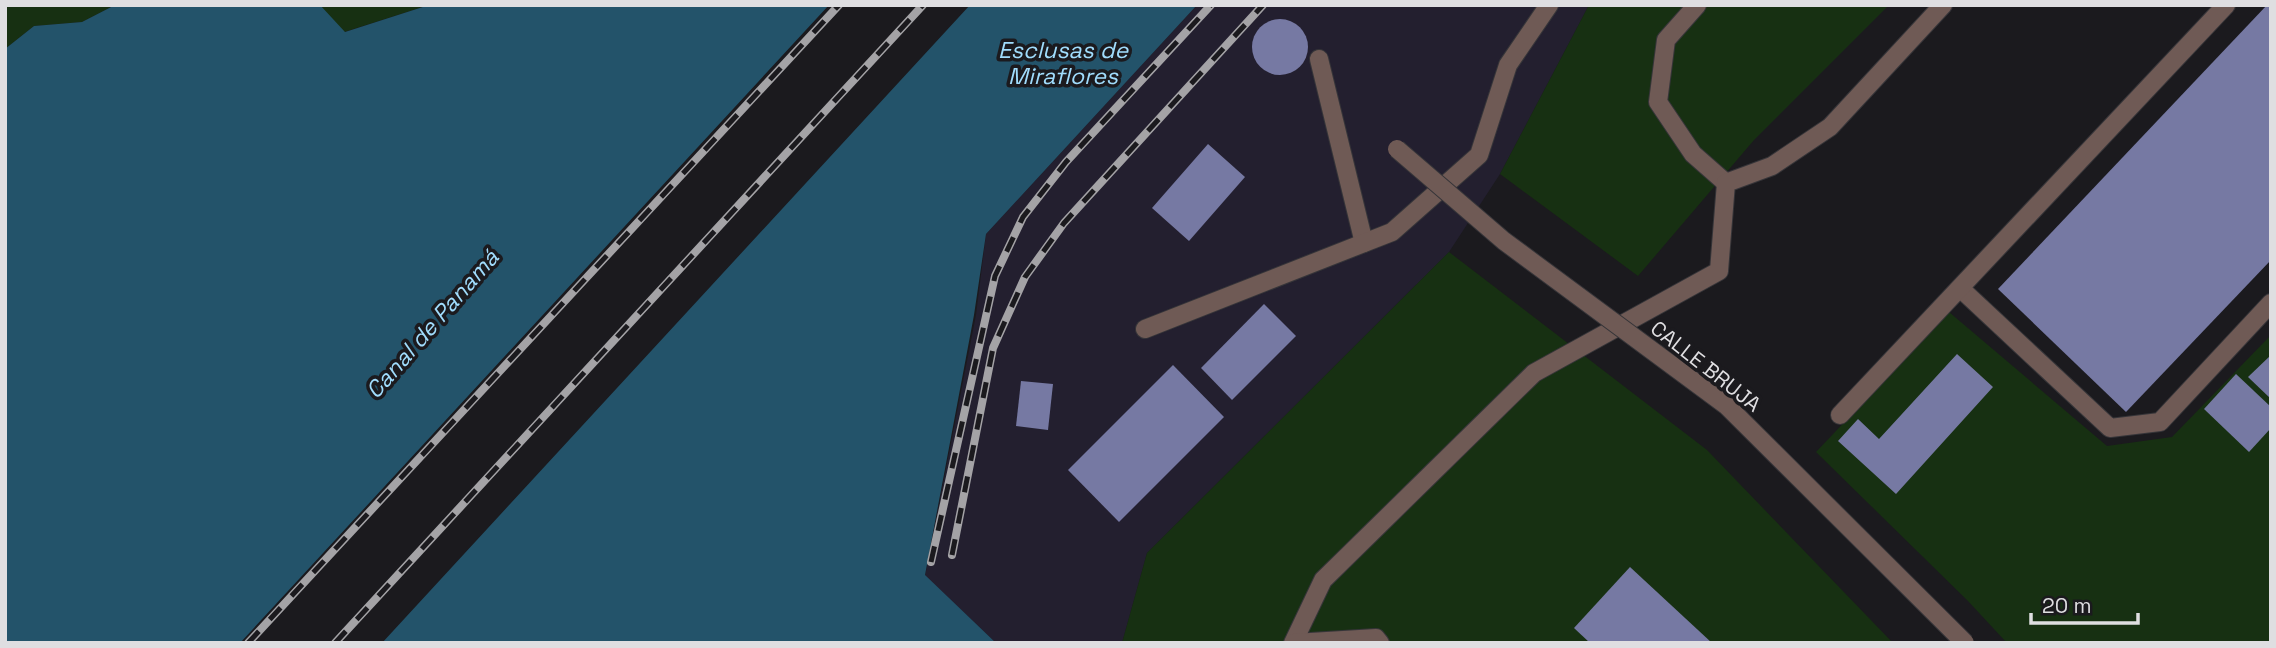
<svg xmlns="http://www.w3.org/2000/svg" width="2276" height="648" font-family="'Space Grotesk',sans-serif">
<rect width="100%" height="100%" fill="#1b1a1e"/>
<!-- industrial -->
<polygon fill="#231f2f" points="1197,5 1589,5 1500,174 1449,252 1147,553 1122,643 996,643 925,576 976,315 986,234"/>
<!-- green -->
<g fill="#173012">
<polygon points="5,5 115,5 82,22 34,26 5,49"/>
<polygon points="319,5 429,5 344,32"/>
<polygon points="1589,5 1889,5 1754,140 1638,276 1500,174"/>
<polygon points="1449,252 1707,450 1893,643 1122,643 1147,553"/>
<polygon points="1949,312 2107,446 2172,437 2271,335 2271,643 2007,643 1968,601 1816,452"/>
</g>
<!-- water -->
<g fill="#23536a">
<polygon points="115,5 320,5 345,32 429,5 829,5 240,643 5,643 5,49 34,26 82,22"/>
<polygon points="970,5 1197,5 986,234 974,315 925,575 996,643 382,643"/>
</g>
<!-- building -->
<g fill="#7679a3">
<polygon points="2267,5 2271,5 2271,260 2126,412 1998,289"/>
<circle cx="1280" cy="47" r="28"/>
<polygon points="1208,144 1245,177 1189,241 1152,208"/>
<polygon points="1264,304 1296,336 1232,400 1201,368"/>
<polygon points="1957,354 1993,387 1896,494 1838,441 1858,419 1879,439"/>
<polygon points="2271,355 2271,399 2248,377"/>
<polygon points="1173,365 1224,417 1119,522 1068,470"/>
<polygon points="2236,374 2271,407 2271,428 2249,452 2204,409"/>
<polygon points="1021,381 1053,384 1048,430 1016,426"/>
<polygon points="1630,567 1712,643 1590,643 1574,628"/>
</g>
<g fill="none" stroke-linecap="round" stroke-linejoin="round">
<!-- lane casing -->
<g stroke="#363539" stroke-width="20">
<g id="lane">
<polyline points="1697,5 1666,40 1658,102 1693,154 1726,183"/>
<polyline points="1319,59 1364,243"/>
<polyline points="1961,289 2110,428 2160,422 2271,303"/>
<polyline points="1145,329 1392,232 1479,155 1508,65 1549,5"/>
<polyline points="1840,415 2226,5"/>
<polyline points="1293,643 1323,580 1534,373 1719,271 1726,183 1772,166 1830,127 1943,5"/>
<polyline points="1294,643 1376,638 1380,643"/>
</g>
</g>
<!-- lane -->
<use href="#lane" stroke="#6f5a55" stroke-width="18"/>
<!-- rail casing -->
<g stroke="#a4a3a6" stroke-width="8">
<g id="rail">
<polyline points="952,555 993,348 1025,277 1064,223 1263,5"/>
<polyline points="931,562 995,276 1023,217 1066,162 1211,5"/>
<polyline points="248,643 839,5"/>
<polyline points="335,643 923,5"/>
</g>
</g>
<!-- rail -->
<use href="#rail" stroke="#1b1a1e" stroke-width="5" stroke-dasharray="16" stroke-linecap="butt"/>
<!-- lane-bridge casing -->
<g stroke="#363539" stroke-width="20" stroke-linecap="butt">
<polyline id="lane-bridge" points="1397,149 1504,241 1727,406 1965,643"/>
</g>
<!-- lane-bridge -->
<use href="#lane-bridge" stroke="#6f5a55" stroke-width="18"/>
</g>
<g text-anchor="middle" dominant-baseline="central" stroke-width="7" stroke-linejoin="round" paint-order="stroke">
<!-- street labels -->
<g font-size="21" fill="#dfdee1" stroke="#1b1a1e">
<text transform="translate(1706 366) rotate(38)">CALLE BRUJA</text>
</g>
<!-- water labels -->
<g font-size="23" font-style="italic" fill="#a0dcfc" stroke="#1b1a1e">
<text x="1063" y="50">Esclusas de<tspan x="1063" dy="26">Miraflores</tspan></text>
<text transform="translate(432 324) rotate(-49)">Canal de Panamá</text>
</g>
</g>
<!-- border -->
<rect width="2276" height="648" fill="none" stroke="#dfdee1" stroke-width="14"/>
<!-- scale -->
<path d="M2031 613v10h107v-10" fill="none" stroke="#dfdee1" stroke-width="3.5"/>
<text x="2042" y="613" font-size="21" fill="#dfdee1" stroke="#1b1a1e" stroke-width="5" paint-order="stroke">20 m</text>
</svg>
